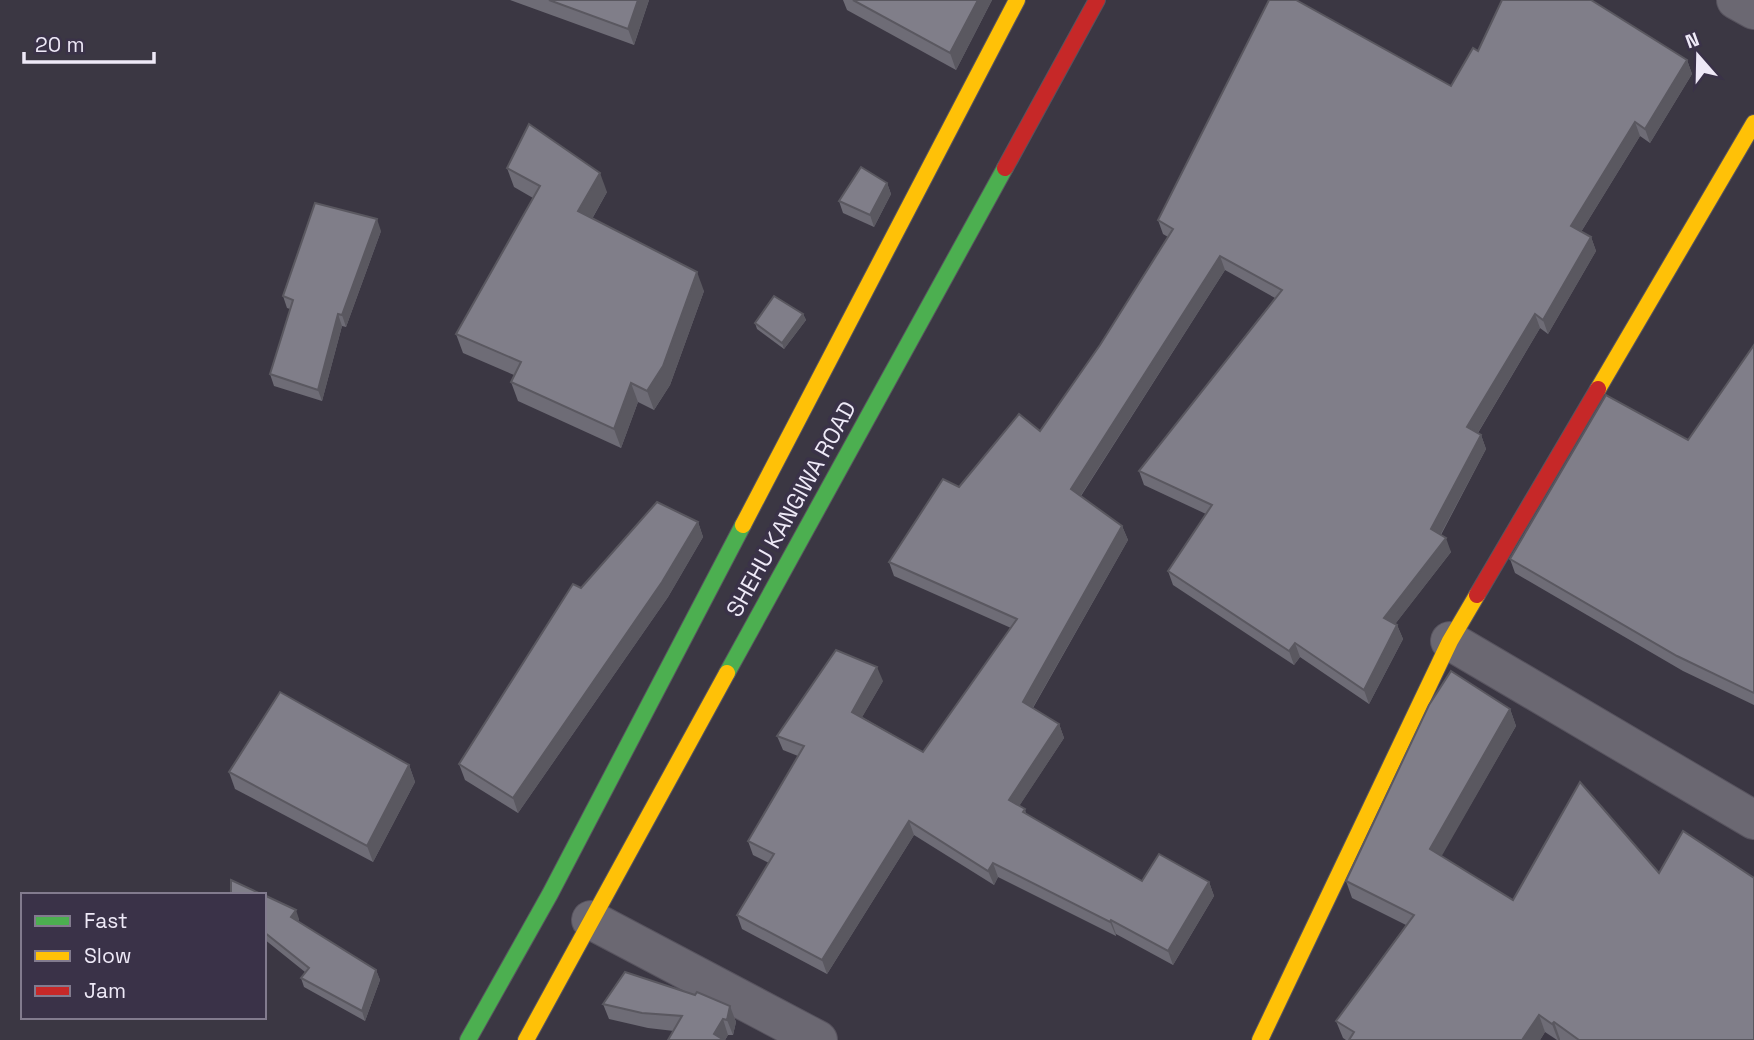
<svg xmlns="http://www.w3.org/2000/svg" width="1754" height="1040" font-family="'Space Grotesk',sans-serif">
<rect width="100%" height="100%" fill="#3b3743"/>
<g fill="none" stroke-linecap="round" stroke-linejoin="round">
<!-- street casing -->
<g stroke="#58545f" stroke-width="40">
<g id="street">
<polyline points="1736,0 1754,10"/>
<polyline points="1450,641 1754,820"/>
<polyline points="591,920 818,1040"/>
</g>
</g>
<!-- fast casing -->
<g stroke="#58545f" stroke-width="18">
<g id="fast">
<polyline points="727,673 1005,168"/>
<polyline points="468,1040 550,894 743,525"/>
</g>
</g>
<!-- slow casing -->
<g stroke="#58545f" stroke-width="18">
<g id="slow">
<polyline points="1598,389 1754,123"/>
<polyline points="743,525 1017,0"/>
<polyline points="526,1040 727,673"/>
<polyline points="1260,1040 1450,641 1477,595"/>
</g>
</g>
<!-- jam casing -->
<g stroke="#58545f" stroke-width="18">
<g id="jam">
<polyline points="1005,168 1097,0"/>
<polyline points="1477,595 1598,389"/>
</g>
</g>
<!-- street -->
<use href="#street" stroke="#6b6872" stroke-width="38"/>
<!-- fast -->
<use href="#fast" stroke="#4caf50" stroke-width="16"/>
<!-- slow -->
<use href="#slow" stroke="#ffc107" stroke-width="16"/>
<!-- jam -->
<use href="#jam" stroke="#c62828" stroke-width="16"/>
</g>
<!-- wall -->
<g fill="#6e6c76">
<polygon points="510,0 649,0 634,45"/>
<polygon points="843,0 992,0 956,70 847,10"/>
<polygon points="1478,51 1687,60 1692,74 1650,143 1640,136 1581,232 1591,237 1596,251 1548,334 1540,328 1478,433 1481,435 1486,449 1441,535 1451,552 1395,624 1397,625 1403,639 1369,704 1300,657 1294,665 1173,585 1168,571 1206,514 1144,485 1139,471 1275,298 1225,270 1081,496 1122,526 1128,540 1033,708 1059,724 1064,738 1019,806 1025,809 1026,814 1142,881 1209,882 1214,896 1173,965 1116,934 1116,936 998,877 994,885 914,835 827,974 742,929 737,915 769,863 753,855 748,841 798,756 783,750 777,736 883,681 862,717 923,752 1011,628 894,576 889,562 959,487 1040,431 1100,345 1168,237 1163,234 1158,220 1451,86"/>
<polygon points="507,168 607,192 592,219 704,291 670,385 654,410 638,402 621,448 518,401 511,382 514,375 463,353 456,334 533,198 514,187"/>
<polygon points="887,183 891,194 874,227 843,213 839,201"/>
<polygon points="381,231 346,327 342,326 322,401 274,386 270,374 290,309 287,308 283,296"/>
<polygon points="803,314 806,320 784,349 757,329 755,323"/>
<polygon points="1754,345 1754,705 1683,671 1515,573 1510,559 1688,440"/>
<polygon points="698,522 703,537 668,597 518,813 465,780 459,764 581,588"/>
<polygon points="1510,709 1516,726 1441,856 1513,900 1754,1040 1557,1040 1545,1032 1540,1040 1346,1040 1343,1038 1336,1021 1406,925 1352,898 1346,881"/>
<polygon points="409,765 415,782 373,862 235,789 229,772"/>
<polygon points="264,895 299,919 298,922 376,970 380,980 365,1021 304,987 301,978 305,972 264,939"/>
<polygon points="603,1004 730,1006 736,1022 733,1035 728,1035 725,1040 668,1040 674,1031 648,1028 609,1019"/>
</g>
<!-- shaded-wall -->
<g fill="#5a5860">
<polygon points="638,0 649,0 634,45 628,29"/>
<polygon points="978,0 992,0 956,70 950,53"/>
<polygon points="1687,60 1692,74 1650,143 1645,129"/>
<polygon points="1635,122 1640,136 1576,240 1571,226"/>
<polygon points="600,173 607,192 585,231 578,211"/>
<polygon points="887,183 891,194 874,227 870,215"/>
<polygon points="377,219 381,231 346,327 342,315"/>
<polygon points="1591,237 1596,251 1548,334 1543,320"/>
<polygon points="1220,256 1225,270 1076,503 1071,489"/>
<polygon points="697,272 704,291 670,385 654,410 647,391"/>
<polygon points="338,314 342,326 322,401 318,390"/>
<polygon points="803,314 806,320 784,349 782,343"/>
<polygon points="1535,314 1540,328 1473,441 1467,427"/>
<polygon points="631,383 638,402 621,448 614,429"/>
<polygon points="1481,435 1486,449 1436,543 1431,529"/>
<polygon points="698,522 703,537 668,597 518,813 513,798"/>
<polygon points="1122,526 1128,540 1028,716 1023,702"/>
<polygon points="1446,538 1451,552 1389,632 1384,618"/>
<polygon points="1397,625 1403,639 1369,704 1364,690"/>
<polygon points="1295,643 1300,657 1294,665 1289,651"/>
<polygon points="877,667 883,681 857,726 852,712"/>
<polygon points="1510,709 1516,726 1436,866 1430,849"/>
<polygon points="1059,724 1064,738 1014,814 1009,800"/>
<polygon points="409,765 415,782 373,862 367,846"/>
<polygon points="909,821 914,835 827,974 822,960"/>
<polygon points="993,863 998,877 994,885 988,871"/>
<polygon points="1209,882 1214,896 1173,965 1168,951"/>
<polygon points="296,910 299,919 294,927 291,917"/>
<polygon points="1111,920 1116,934 1116,936 1110,922"/>
<polygon points="376,970 380,980 365,1021 362,1011"/>
<polygon points="730,1006 736,1022 733,1035 727,1020"/>
<polygon points="1539,1015 1545,1032 1540,1040 1522,1040"/>
<polygon points="723,1019 728,1035 725,1040 716,1040 714,1034"/>
<polygon points="1554,1022 1560,1039 1560,1040 1558,1040 1552,1024"/>
</g>
<!-- building -->
<g fill="#807e89" stroke="#5a5860" stroke-width="2">
<polygon points="549,0 638,0 628,29"/>
<polygon points="853,0 978,0 950,53"/>
<polygon points="1269,0 1296,0 1451,86 1473,48 1478,51 1502,0 1591,0 1687,60 1645,129 1635,122 1571,226 1591,237 1543,320 1535,314 1467,427 1481,435 1431,529 1446,538 1384,618 1397,625 1364,690 1295,643 1289,651 1168,571 1212,505 1139,471 1282,290 1220,256 1071,489 1122,526 1023,702 1059,724 1009,800 1025,809 1023,812 1142,881 1159,854 1209,882 1168,951 1111,920 1110,922 993,863 988,871 909,821 822,960 737,915 774,854 748,841 804,746 777,736 836,650 877,667 852,712 923,752 1017,619 889,562 943,479 959,487 1019,414 1040,431 1100,345 1173,229 1158,220"/>
<polygon points="529,124 600,173 578,211 697,272 663,366 647,391 631,383 614,429 511,382 521,362 456,334 540,186 507,168"/>
<polygon points="861,167 887,183 870,215 839,201"/>
<polygon points="315,203 377,219 342,315 338,314 318,390 270,374 293,300 283,296"/>
<polygon points="774,296 803,314 782,343 755,323"/>
<polygon points="1754,345 1754,693 1677,656 1510,559 1606,395 1688,440"/>
<polygon points="657,502 698,522 662,582 513,798 459,764 573,584 581,588"/>
<polygon points="1451,671 1510,709 1430,849 1513,900 1580,782 1659,873 1683,831 1754,878 1754,1040 1579,1040 1554,1022 1552,1024 1539,1015 1522,1040 1349,1040 1354,1032 1336,1021 1414,915 1346,881 1429,705"/>
<polygon points="280,692 409,765 367,846 229,772"/>
<polygon points="231,880 263,895 231,895"/>
<polygon points="264,895 296,910 291,917 376,970 362,1011 301,978 309,968 264,932"/>
<polygon points="625,972 695,995 697,992 730,1006 727,1020 723,1019 714,1034 724,1040 668,1040 682,1016 642,1013 603,1004"/>
</g>
<g text-anchor="middle" dominant-baseline="central" stroke-width="7" stroke-linejoin="round" paint-order="stroke">
<!-- street labels -->
<g font-size="23" fill="#eee9f7" stroke="#3a3248">
<text transform="translate(791 509) rotate(-61)">SHEHU KANGIWA ROAD</text>
</g>
</g>
<!-- legend -->
<rect x="21" y="893" width="245" height="126" fill="#3a3248" stroke="#827b8e" stroke-width="2"/>
<rect x="35" y="916" width="35" height="10" fill="#4caf50" stroke="#827b8e" stroke-width="2"/>
<text x="84" y="928" font-size="21" fill="#eee9f7">Fast</text>
<rect x="35" y="951" width="35" height="10" fill="#ffc107" stroke="#827b8e" stroke-width="2"/>
<text x="84" y="963" font-size="21" fill="#eee9f7">Slow</text>
<rect x="35" y="986" width="35" height="10" fill="#c62828" stroke="#827b8e" stroke-width="2"/>
<text x="84" y="998" font-size="21" fill="#eee9f7">Jam</text>
<!-- north arrow -->
<g transform="translate(1698 56) rotate(340)" stroke="#3a3248" stroke-width="5" paint-order="stroke">
<path d="M0-5L12 26L0 18L-12 26Z" fill="#eee9f7"/>
<text y="-10" font-size="19" font-weight="bold" text-anchor="middle" fill="#eee9f7">N</text>
</g>
<!-- scale -->
<path d="M24 52v10h130v-10" fill="none" stroke="#eee9f7" stroke-width="3.5"/>
<text x="35" y="52" font-size="21" fill="#eee9f7" stroke="#3a3248" stroke-width="5" paint-order="stroke">20 m</text>
</svg>
